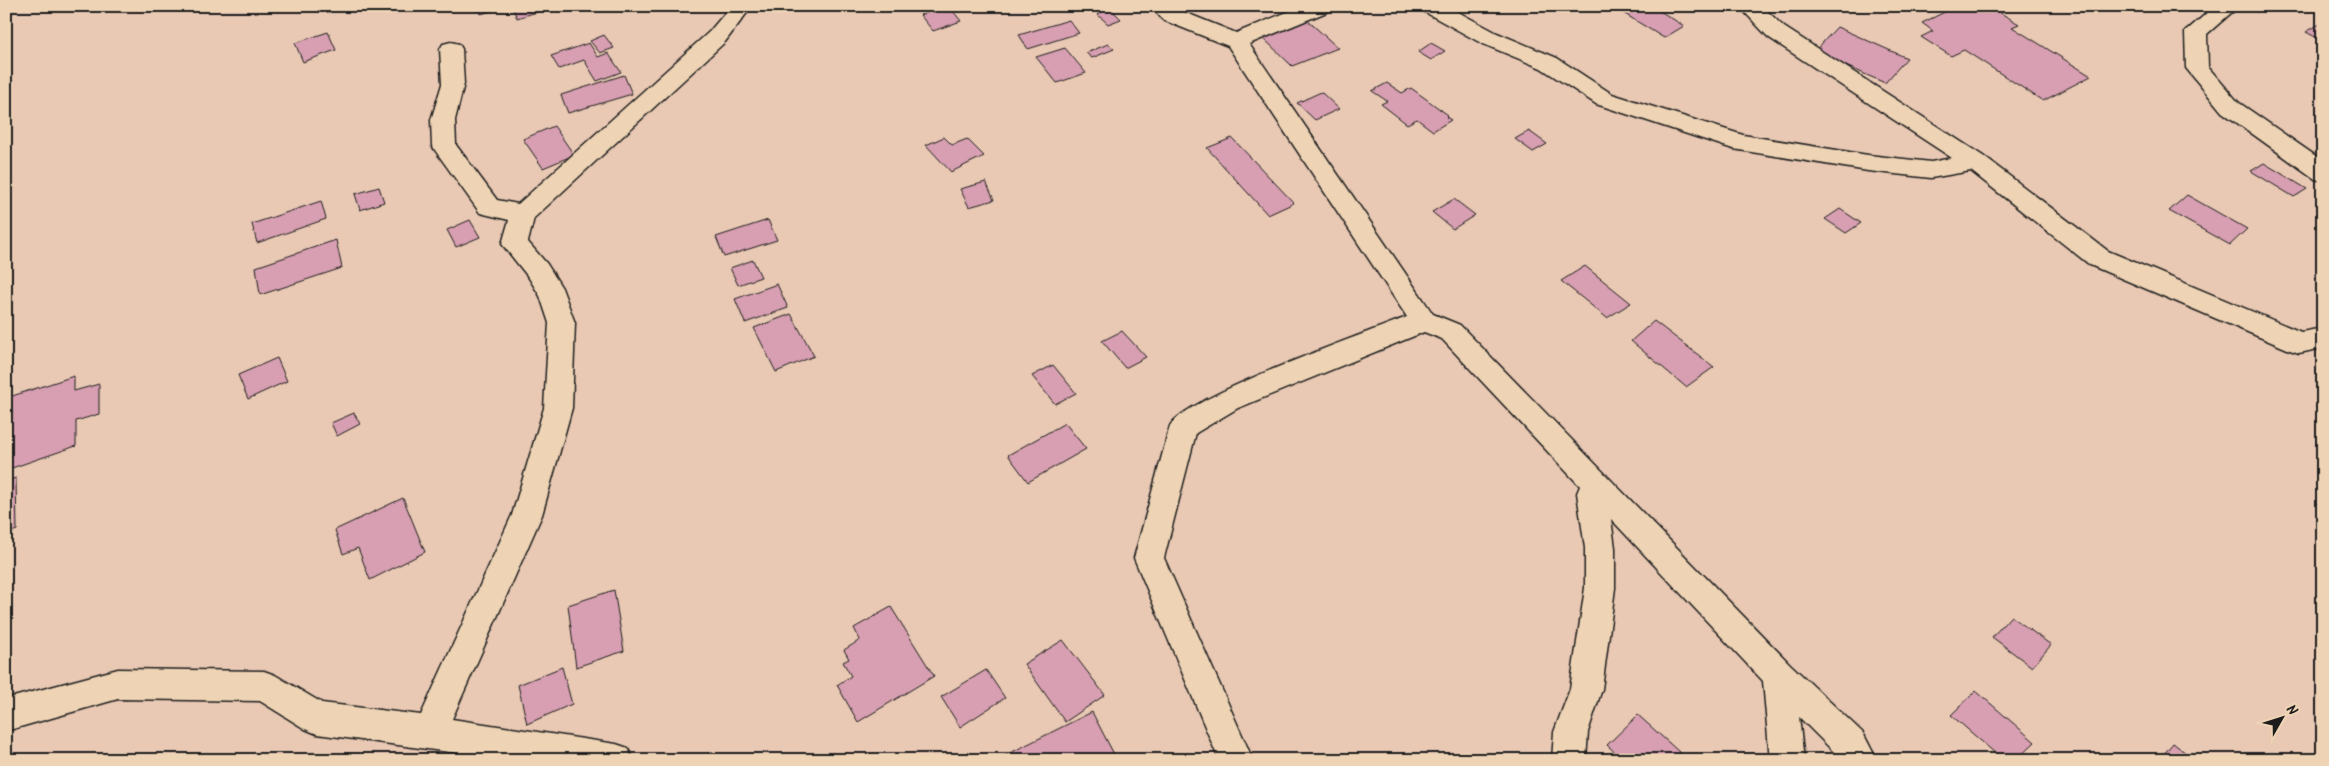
<svg xmlns="http://www.w3.org/2000/svg" width="2329" height="766" font-family="Kalam,sans-serif">
<rect width="100%" height="100%" fill="#e9c9b4"/>
<filter id="ink" filterUnits="userSpaceOnUse"><feTurbulence type="fractalNoise" baseFrequency=".02" numOctaves="2"/><feDisplacementMap in="SourceGraphic" scale="10" xChannelSelector="R" yChannelSelector="G"/><feConvolveMatrix kernelMatrix="1 2 1 2 8 2 1 2 1" color-interpolation-filters="sRGB"/></filter>
<g filter="url(#ink)">
<!-- building -->
<g fill="#d79fb1" stroke="#1c1c1c">
<polygon points="478,6 508,6 481,14"/>
<polygon points="512,6 557,6 517,18"/>
<polygon points="949,6 961,21 933,31 920,15"/>
<polygon points="1618,6 1652,6 1684,26 1664,38 1615,8"/>
<polygon points="1957,6 1978,6 1981,9 1989,6 2019,24 2012,27 2091,76 2043,101 1964,50 1951,56 1921,37 1933,31 1922,23"/>
<polygon points="1110,8 1121,19 1108,24 1097,14"/>
<polygon points="1305,18 1338,48 1292,66 1260,35"/>
<polygon points="1069,20 1079,33 1028,49 1019,35"/>
<polygon points="2323,22 2323,41 2306,32"/>
<polygon points="1837,27 1907,58 1885,83 1814,52"/>
<polygon points="328,32 336,50 303,62 295,43"/>
<polygon points="604,35 614,48 600,53 590,41"/>
<polygon points="589,43 598,57 608,53 621,72 597,81 584,60 559,69 551,56"/>
<polygon points="1431,43 1445,51 1431,60 1418,52"/>
<polygon points="1108,44 1114,49 1092,58 1086,53"/>
<polygon points="1065,48 1086,73 1057,83 1036,57"/>
<polygon points="624,75 632,94 568,113 561,95"/>
<polygon points="1387,83 1402,93 1411,88 1448,115 1446,117 1451,120 1433,131 1417,119 1407,124 1381,104 1387,101 1372,91"/>
<polygon points="1321,92 1339,109 1315,120 1297,103"/>
<polygon points="554,126 574,155 543,168 523,139"/>
<polygon points="1529,131 1547,144 1533,152 1515,139"/>
<polygon points="944,137 952,145 967,139 984,156 951,172 926,145"/>
<polygon points="1232,138 1294,203 1268,215 1207,148"/>
<polygon points="2264,163 2307,189 2294,197 2251,171"/>
<polygon points="986,182 994,200 969,207 960,189"/>
<polygon points="379,187 384,202 360,210 355,194"/>
<polygon points="2187,195 2247,229 2230,245 2169,211"/>
<polygon points="1454,199 1475,215 1453,229 1432,212"/>
<polygon points="321,201 326,219 257,243 252,224"/>
<polygon points="1840,209 1861,223 1846,233 1825,219"/>
<polygon points="470,220 480,237 456,247 447,230"/>
<polygon points="768,220 777,240 724,257 716,237"/>
<polygon points="336,240 342,268 260,295 256,267"/>
<polygon points="753,260 761,277 738,285 730,268"/>
<polygon points="1585,266 1631,303 1607,318 1561,281"/>
<polygon points="777,284 788,308 745,323 735,299"/>
<polygon points="791,314 814,356 776,372 754,328"/>
<polygon points="1654,321 1714,367 1686,387 1631,341"/>
<polygon points="1122,331 1146,357 1125,368 1102,341"/>
<polygon points="277,358 287,381 248,399 238,375"/>
<polygon points="1053,365 1076,393 1055,404 1032,376"/>
<polygon points="74,376 74,391 99,384 99,414 76,421 76,446 6,470 6,398"/>
<polygon points="354,413 360,424 337,436 331,423"/>
<polygon points="1065,423 1086,449 1028,482 1008,455"/>
<polygon points="16,478 17,530 6,534 6,481"/>
<polygon points="403,498 425,552 370,580 358,548 343,554 335,530"/>
<polygon points="614,590 624,651 576,667 568,605"/>
<polygon points="891,607 934,676 858,722 837,685 851,676 843,662 849,659 844,650 860,640 854,628"/>
<polygon points="2011,616 2051,645 2032,667 1992,637"/>
<polygon points="1063,640 1105,695 1065,722 1024,664"/>
<polygon points="562,667 572,704 527,724 518,685"/>
<polygon points="986,670 1005,698 960,727 941,697"/>
<polygon points="1976,691 2035,742 2016,760 2003,760 1951,715"/>
<polygon points="1092,712 1117,760 999,760 998,759"/>
<polygon points="1638,715 1688,760 1623,760 1607,745"/>
<polygon points="2173,743 2195,760 2159,760"/>
</g>
<g fill="none" stroke-linecap="round" stroke-linejoin="round">
<!-- minor casing -->
<g stroke="#1c1c1c" stroke-width="3">
<g id="minor">
<polygon points="731,6 752,6 725,42 534,218 528,242 547,264 562,288 575,323 572,408 542,515 452,719 616,744 628,748 633,760 508,760 317,734 305,729 260,701 118,699 6,731 6,699 118,669 264,671 275,675 322,703 421,715 512,515 544,408 549,323 540,296 529,278 502,244 509,220 480,213 432,146 431,120 442,84 440,49 443,44 451,42 459,44 462,49 464,84 455,120 456,145 497,200 518,204 709,32"/>
<path d="M1151,6h23l5,4 57,23 66,-27h29l-2,5 -80,33 184,270 27,11 330,339 73,69 14,27h-35l-43,-43 5,43h-34l-7,-79 -152,-162 4,29v40l-13,101 -14,43 -2,28h-34l2,-28 16,-43 15,-101v-40l-8,-55 3,-7 -138,-147 -18,-7 -186,76 -42,25 -32,125 89,202h-34l-85,-202 36,-132c15,-29 197,-93 237,-109l-179,-271 -65,-26z"/>
<polygon points="1421,6 1447,6 1497,33 1557,58 1612,94 1743,135 1868,155 1931,162 1952,158 1768,37 1739,6 1762,6 1784,27 1983,156 2108,251 2301,332 2323,328 2323,348 2299,353 2290,350 2090,265 1971,171 1931,178 1868,171 1733,149 1596,104 1541,68 1481,43 1423,11"/>
<polygon points="2215,6 2239,6 2207,34 2208,67 2238,102 2323,161 2323,181 2315,179 2222,112 2186,68 2185,32"/>
</g>
</g>
<!-- minor -->
<use href="#minor" fill="#eed4b5" fill-rule="evenodd"/>
</g>
</g>
<!-- margin -->
<rect width="2329" height="766" fill="none" stroke="#eed4b5" stroke-width="25"/>
<rect x="12" y="12" width="2304" height="741" fill="none" stroke="#1c1c1c" stroke-width="2" filter="url(#ink)"/>
<!-- north arrow -->
<g transform="translate(2282 718) rotate(51)" stroke="#eed4b5" stroke-width="4" paint-order="stroke">
<path d="M0-4L9 19L0 12L-9 19Z" fill="#1c1c1c"/>
<text y="-8" font-size="14" font-weight="bold" text-anchor="middle" fill="#1c1c1c">N</text>
</g>
</svg>
